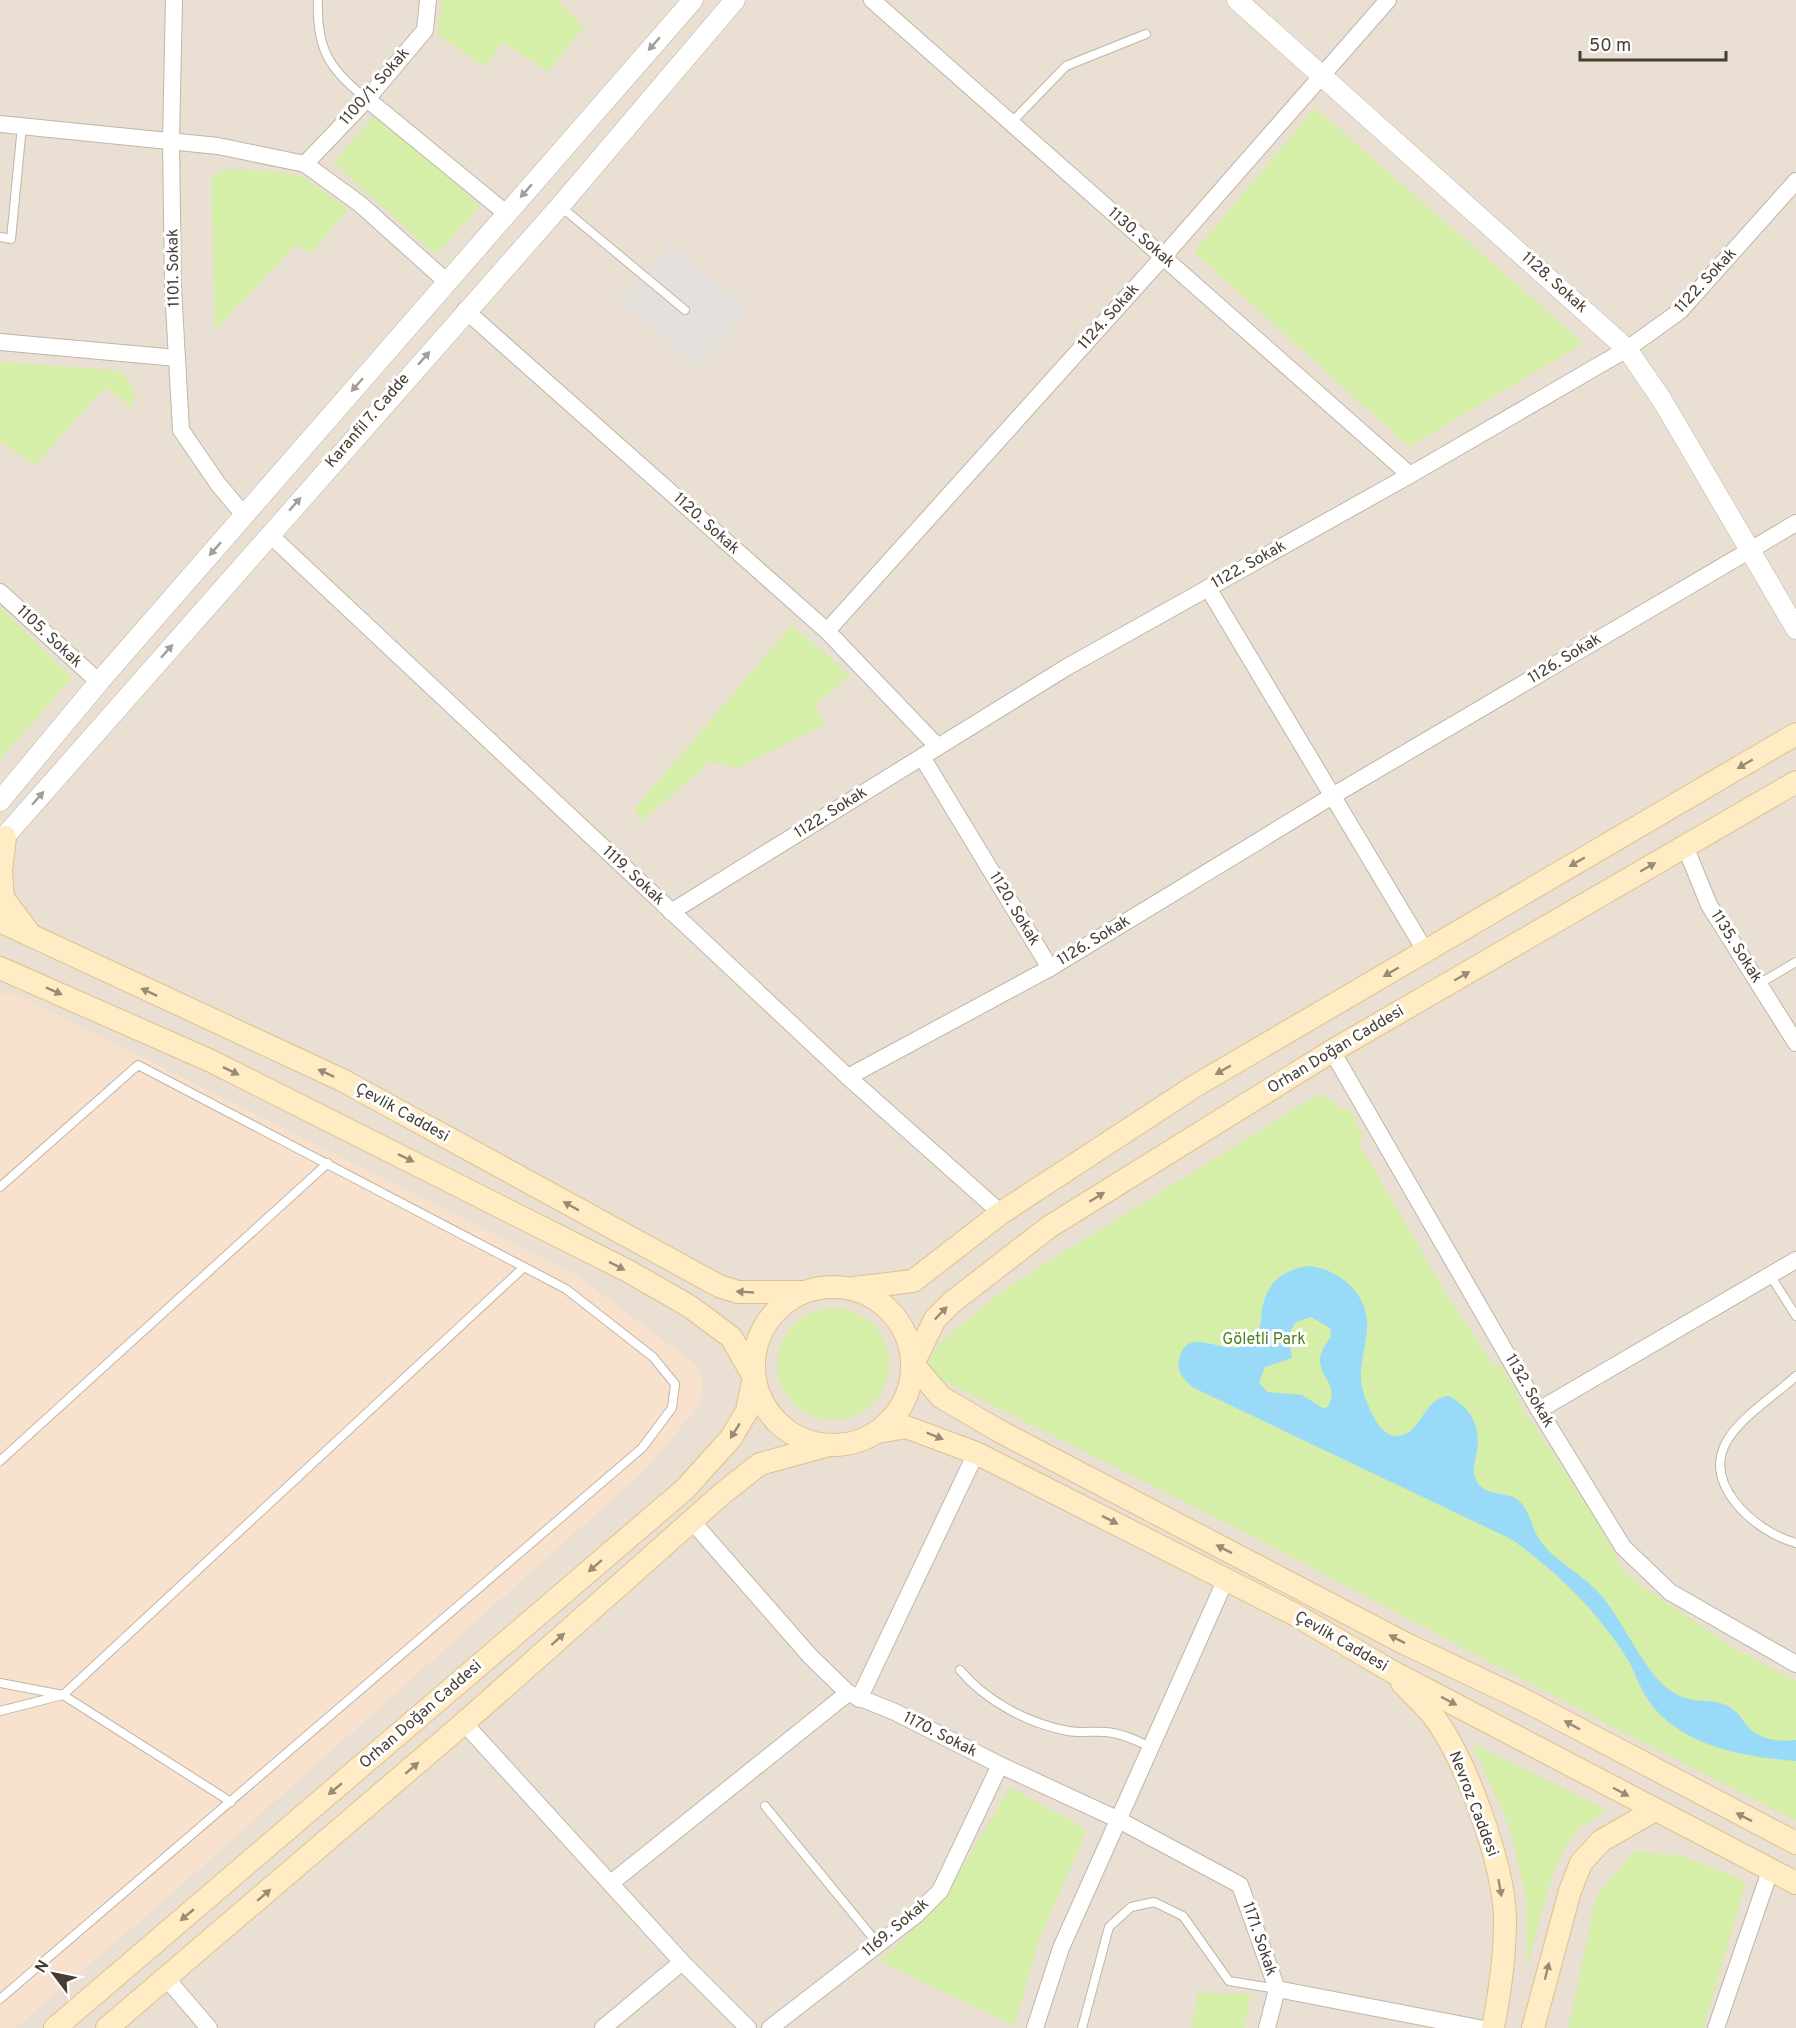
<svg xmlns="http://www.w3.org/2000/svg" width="1796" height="2028" font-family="Overpass,sans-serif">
<rect width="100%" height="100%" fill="#f4eee4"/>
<!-- residential -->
<rect fill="#e9dfd2" x="0" y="0" width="1796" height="2028"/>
<!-- commercial -->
<polygon fill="#f9e2cd" points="0,993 14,993 575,1274 695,1364 702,1379 702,1394 692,1414 646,1469 168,1897 15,2028 0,2028"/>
<!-- green -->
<g fill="#d5eea8">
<polygon points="442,0 557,0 584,27 548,72 503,42 484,67 437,34"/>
<polygon points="1315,108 1584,343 1409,447 1194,252"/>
<polygon points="377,113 480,206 436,255 333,162"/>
<polygon points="224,169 271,171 301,176 348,209 311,254 296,245 215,330 211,179"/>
<polygon points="0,362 122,371 135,392 132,408 105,387 35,465 0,442"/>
<polygon points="0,606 72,678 0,760"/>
<polygon points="792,625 850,675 815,705 825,724 738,768 710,762 640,822 635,808"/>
<polygon points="1319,1094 1334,1101 1339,1109 1349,1108 1364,1137 1358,1142 1447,1295 1494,1366 1500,1364 1521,1402 1519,1403 1600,1526 1623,1570 1642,1586 1735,1649 1796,1681 1796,1821 1615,1728 1250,1535 933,1375 930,1365 932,1354 945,1338 1009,1286"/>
<circle cx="833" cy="1364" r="56"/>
<path d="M1472,1743l135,67c-9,7 -22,13 -30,21 -27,28 -39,101 -50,138v-67l-17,-73z"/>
<polygon points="1010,1787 1087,1830 1040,1937 1014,2026 880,1961 942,1902"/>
<polygon points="1634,1851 1683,1856 1746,1882 1703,2028 1568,2028 1596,1897"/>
<polygon points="1198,1993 1251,1994 1244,2028 1191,2028"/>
</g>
<!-- parking -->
<polygon fill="#e4e1dd" points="671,244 747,310 697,368 621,302"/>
<!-- water -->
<path fill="#99daf9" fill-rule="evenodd" d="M1308,1266c32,3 61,28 59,62 -1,20 -9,39 -5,59 3,12 8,24 14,34 5,8 11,15 21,15 25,-1 24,-36 51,-40 23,11 33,30 29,55 -2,11 -6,20 0,31 10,16 32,8 43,20 11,11 12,28 21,40 14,19 41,32 58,51 23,25 44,77 69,96 25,19 44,6 63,19 8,5 12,13 18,20 11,12 31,14 47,12v21c-50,-4 -107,-13 -142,-53 -14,-16 -19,-39 -31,-56 -31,-46 -67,-81 -112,-113l-319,-152c-8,-8 -16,-15 -13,-27 8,-41 50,4 74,-20 10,-10 7,-23 10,-35 5,-24 23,-36 45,-39zM1311,1317l19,11 1,8c-4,7 -12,16 -11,26 2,18 19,23 8,45l-5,1 -21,-13 -35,-3 -8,-10 6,-15 27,-9 -3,-25 7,-11z"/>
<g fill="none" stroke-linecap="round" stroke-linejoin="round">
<!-- service casing -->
<g stroke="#c1b5a6" stroke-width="10">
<g id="service">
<path d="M318,0c-2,48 11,70 49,99"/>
<polyline points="1011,123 1066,66 1146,34"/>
<polyline points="560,206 685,310"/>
<polyline points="0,237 11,239 22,126"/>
<polyline points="1759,984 1796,962"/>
<polyline points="0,1187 138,1065 566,1289 653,1357 675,1384 672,1408 642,1448 0,1999"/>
<polyline points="1770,1275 1796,1316"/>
<path d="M1796,1376c-39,36 -106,68 -61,126 15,19 37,34 61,41"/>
<polyline points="0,1461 328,1163"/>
<path d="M960,1670c26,31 67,53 108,61 12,2 25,0 37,1 16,1 31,8 45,15"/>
<polyline points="0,1683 63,1695 231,1802"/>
<polyline points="0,1711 63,1695 523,1268"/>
<polyline points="765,1806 878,1944"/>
<polyline points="1082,2028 1109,1927 1131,1907 1154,1902 1183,1916 1229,1981 1277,1989"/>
</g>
</g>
<!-- minor casing -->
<g stroke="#c1b5a6" stroke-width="18">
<g id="minor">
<polyline points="174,0 171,141 173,288 181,430 218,484 244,515"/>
<polyline points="872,0 1410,475"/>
<polyline points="367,99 506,213"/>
<polyline points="0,124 218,146 305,164 360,204 447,282"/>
<polyline points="305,164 367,99 425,30 428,0"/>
<polyline points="465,310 827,631 938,747"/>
<polyline points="0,342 177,358"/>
<polyline points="269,534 848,1077 1001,1213"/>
<polyline points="1208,588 1426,952"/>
<polyline points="0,592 99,682"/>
<polyline points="827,631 1163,257 1388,0"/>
<polyline points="922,757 1050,968"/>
<polyline points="1685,846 1709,905 1796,1043"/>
<polyline points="671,912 1067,667 1410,475 1627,349 1680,311 1796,181"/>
<polyline points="1332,1051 1539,1410 1623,1547 1670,1592 1796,1664"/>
<polyline points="848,1077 1050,968 1334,795 1796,523"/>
<polyline points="1539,1410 1796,1260"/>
<polyline points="691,1520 810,1656 848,1693 895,1712 1000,1765 1117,1819 1240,1885 1277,1989 1267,2028"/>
<polyline points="859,1699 976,1453"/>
<polyline points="464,1723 682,1962 748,2028"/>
<polyline points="611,1883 848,1693"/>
<polyline points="167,1979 209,2028"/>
<polyline points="1277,1989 1479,2028"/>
<polyline points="603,2028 682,1962"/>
<polyline points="770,2028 916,1915 940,1891 1000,1765"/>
<polyline points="1035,2028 1061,1948 1226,1579"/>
<polyline points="1716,2028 1770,1871"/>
</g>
</g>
<!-- tertiary casing -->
<g stroke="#c1b5a6" stroke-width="21">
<g id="tertiary">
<polyline points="1237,0 1627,349 1662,400 1796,629"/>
<polyline points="0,801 99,682 693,0"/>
<polyline points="0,842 560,206 735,0"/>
</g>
</g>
<!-- secondary casing -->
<g stroke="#dcc290" stroke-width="24">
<g id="secondary">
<polyline points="1796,782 1332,1051 1049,1227 951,1303 935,1319 913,1364 941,1397 1001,1432 1406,1644 1522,1699 1796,1843"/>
<polyline points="5,837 1,871 3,898 30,934"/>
<polyline points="0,921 342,1080 719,1286 738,1292 803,1292"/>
<polyline points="0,968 211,1061 628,1271 689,1306 731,1337 754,1377 747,1411 731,1438 685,1489 55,2028"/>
<circle cx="833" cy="1366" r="79"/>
<polyline points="854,1288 913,1281 1001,1213 1195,1086 1796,734"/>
<polyline points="878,1432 906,1427 976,1453 1294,1614 1391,1671 1796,1883"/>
<path d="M1402,1683c10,10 20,20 29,30 34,43 73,151 74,206 0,37 -5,73 -12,109"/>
<polyline points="107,2028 464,1723 723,1493 760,1464 826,1446"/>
<polyline points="1533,2028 1570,1891 1581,1863 1601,1841 1655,1810"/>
</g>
</g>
<!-- service -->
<use href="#service" stroke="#fff" stroke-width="8"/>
<!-- minor -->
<use href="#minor" stroke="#fff" stroke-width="16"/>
<!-- tertiary -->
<use href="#tertiary" stroke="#fff" stroke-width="20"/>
<!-- secondary -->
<use href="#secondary" stroke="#ffebc4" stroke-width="22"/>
</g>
<!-- one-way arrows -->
<defs><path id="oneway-solid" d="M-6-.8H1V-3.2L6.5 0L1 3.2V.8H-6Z" transform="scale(1.5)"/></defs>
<g fill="#a39e99">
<use href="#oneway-solid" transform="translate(654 44) rotate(131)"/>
<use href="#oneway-solid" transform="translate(526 191) rotate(131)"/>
<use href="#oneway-solid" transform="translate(424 358) rotate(-49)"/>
<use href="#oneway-solid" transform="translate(357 385) rotate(131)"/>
<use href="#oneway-solid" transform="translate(295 504) rotate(-49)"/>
<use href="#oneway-solid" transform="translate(215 549) rotate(131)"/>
<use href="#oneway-solid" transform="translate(167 651) rotate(-49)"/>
<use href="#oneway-solid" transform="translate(38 798) rotate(-49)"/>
</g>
<g fill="#9a8c74">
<use href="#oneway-solid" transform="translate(1745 764) rotate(150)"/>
<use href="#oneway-solid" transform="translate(1577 862) rotate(150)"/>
<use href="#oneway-solid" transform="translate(1648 867) rotate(-30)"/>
<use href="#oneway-solid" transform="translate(1391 972) rotate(150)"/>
<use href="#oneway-solid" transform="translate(1462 976) rotate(-30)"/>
<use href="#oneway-solid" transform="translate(54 991) rotate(24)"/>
<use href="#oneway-solid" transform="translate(149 992) rotate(-155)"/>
<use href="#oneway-solid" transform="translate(1223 1070) rotate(150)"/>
<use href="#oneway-solid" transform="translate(231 1071) rotate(26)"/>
<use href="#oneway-solid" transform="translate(326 1073) rotate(-155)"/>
<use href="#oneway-solid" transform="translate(406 1158) rotate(26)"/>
<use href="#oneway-solid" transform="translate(1097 1197) rotate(-32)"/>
<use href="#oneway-solid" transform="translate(571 1206) rotate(-151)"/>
<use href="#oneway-solid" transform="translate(617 1266) rotate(27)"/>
<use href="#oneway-solid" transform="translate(745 1292) rotate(-177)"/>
<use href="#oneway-solid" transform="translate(941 1313) rotate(-46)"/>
<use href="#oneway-solid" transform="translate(735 1431) rotate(122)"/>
<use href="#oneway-solid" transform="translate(935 1436) rotate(22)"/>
<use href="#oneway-solid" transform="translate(1110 1520) rotate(27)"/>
<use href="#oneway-solid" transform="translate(1224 1549) rotate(-153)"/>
<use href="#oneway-solid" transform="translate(595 1566) rotate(139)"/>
<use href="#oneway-solid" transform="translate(558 1639) rotate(-42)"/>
<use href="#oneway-solid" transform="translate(1397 1639) rotate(-153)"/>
<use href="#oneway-solid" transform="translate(1449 1701) rotate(28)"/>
<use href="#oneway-solid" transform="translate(1572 1725) rotate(-151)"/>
<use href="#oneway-solid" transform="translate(412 1768) rotate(-41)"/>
<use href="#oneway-solid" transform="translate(335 1789) rotate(140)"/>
<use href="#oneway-solid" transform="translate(1621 1792) rotate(28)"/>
<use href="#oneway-solid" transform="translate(1744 1817) rotate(-153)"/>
<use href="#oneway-solid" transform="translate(1500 1888) rotate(80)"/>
<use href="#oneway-solid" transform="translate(264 1895) rotate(-41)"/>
<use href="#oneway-solid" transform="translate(187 1915) rotate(140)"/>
<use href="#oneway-solid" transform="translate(1547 1971) rotate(-76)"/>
</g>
<g text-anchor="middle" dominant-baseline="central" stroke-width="6" stroke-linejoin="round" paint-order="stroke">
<!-- street labels -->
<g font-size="16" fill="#473e33" stroke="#fff">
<text transform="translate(375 87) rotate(-49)">1100/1. Sokak</text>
<text transform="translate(1141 238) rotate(41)">1130. Sokak</text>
<text transform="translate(174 268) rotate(-91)">1101. Sokak</text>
<text transform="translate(1706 281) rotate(-47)">1122. Sokak</text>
<text transform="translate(1554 283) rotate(42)">1128. Sokak</text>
<text transform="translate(1109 317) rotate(-48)">1124. Sokak</text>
<text transform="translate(368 421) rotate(-49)">Karanfil 7. Cadde</text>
<text transform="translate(706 524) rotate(42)">1120. Sokak</text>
<text transform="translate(1249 565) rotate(-29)">1122. Sokak</text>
<text transform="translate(49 637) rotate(43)">1105. Sokak</text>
<text transform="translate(1565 659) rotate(-31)">1126. Sokak</text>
<text transform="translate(831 813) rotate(-32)">1122. Sokak</text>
<text transform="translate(633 876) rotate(43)">1119. Sokak</text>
<text transform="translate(1014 909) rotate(59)">1120. Sokak</text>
<text transform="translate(1094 941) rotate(-31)">1126. Sokak</text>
<text transform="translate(1736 947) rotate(58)">1135. Sokak</text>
<text transform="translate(1336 1050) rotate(-31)">Orhan Doğan Caddesi</text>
<text transform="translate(402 1113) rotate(29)">Çevlik Caddesi</text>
<text transform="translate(1529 1391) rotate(60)">1132. Sokak</text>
<text transform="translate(1341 1642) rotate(30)">Çevlik Caddesi</text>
<text transform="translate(421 1715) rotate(-41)">Orhan Doğan Caddesi</text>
<text transform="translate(940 1735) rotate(27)">1170. Sokak</text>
<text transform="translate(1473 1804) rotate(69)">Nevroz Caddesi</text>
<text transform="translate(896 1928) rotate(-40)">1169. Sokak</text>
<text transform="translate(1259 1939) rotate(71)">1171. Sokak</text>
</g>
<!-- park labels -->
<g font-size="16" fill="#4d8020" stroke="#fff">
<text x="1264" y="1340">Göletli Park</text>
</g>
</g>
<!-- north arrow -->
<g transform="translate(54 1974) rotate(302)" stroke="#ffffff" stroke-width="4.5" paint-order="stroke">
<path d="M0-4.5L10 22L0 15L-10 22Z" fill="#473e33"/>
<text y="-9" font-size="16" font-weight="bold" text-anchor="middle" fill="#473e33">N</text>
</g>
<!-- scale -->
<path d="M1580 51v9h146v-9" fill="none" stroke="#473e33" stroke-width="3"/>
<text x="1589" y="51" font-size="18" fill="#473e33" stroke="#ffffff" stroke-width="4.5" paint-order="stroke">50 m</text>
</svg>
